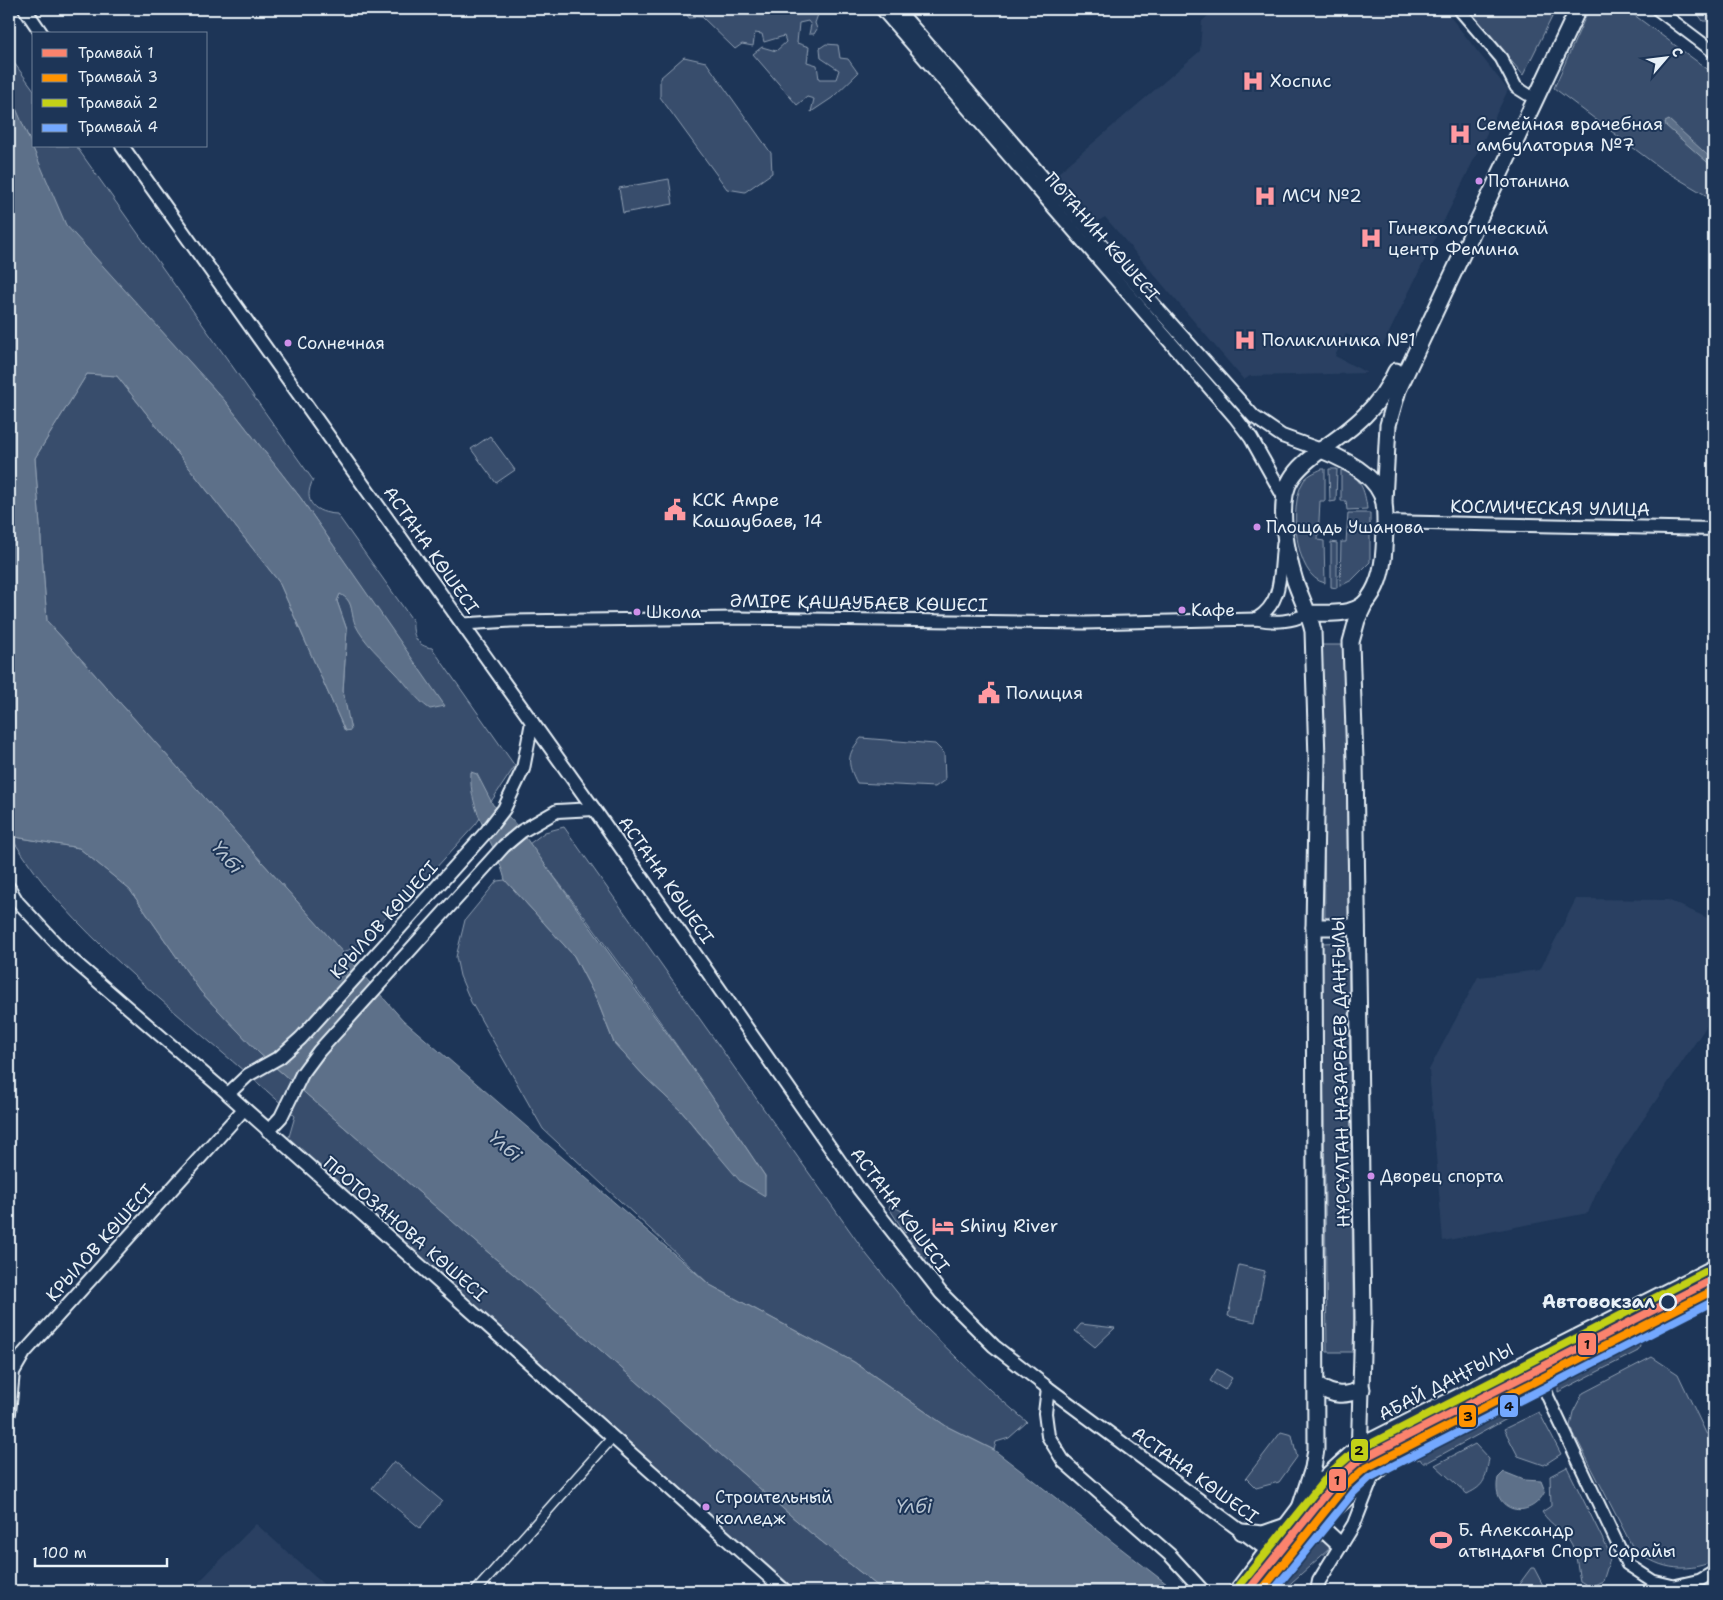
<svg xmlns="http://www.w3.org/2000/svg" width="1723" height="1600" font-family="'Shantell Sans',sans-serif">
<rect width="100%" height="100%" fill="#1d3557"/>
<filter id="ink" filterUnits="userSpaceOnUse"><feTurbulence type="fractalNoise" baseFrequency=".02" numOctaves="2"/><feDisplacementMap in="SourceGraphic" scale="10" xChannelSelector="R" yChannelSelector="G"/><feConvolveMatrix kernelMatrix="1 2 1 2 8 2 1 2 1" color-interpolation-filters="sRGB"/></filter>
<g filter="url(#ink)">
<!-- built -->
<g fill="#2a4162">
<polygon points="1216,9 1444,9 1508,90 1381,349 1346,334 1335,356 1367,373 1250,376 1244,380 1105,217 1097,222 1057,174 1200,51 1202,21"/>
<polygon points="1576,899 1668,900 1714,921 1714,1015 1602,1180 1588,1213 1443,1241 1429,1070 1478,977 1540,970"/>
<polygon points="256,1524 331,1591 190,1591"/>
</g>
<!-- green -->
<g fill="#374d6c" stroke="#909fb2">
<polygon points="687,9 820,9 815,23 817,29 814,34 809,34 811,25 808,21 799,23 797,43 809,47 807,62 817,65 819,79 836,79 839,70 821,58 820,48 826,44 838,45 840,58 848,59 858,73 832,98 811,112 814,99 807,97 797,105 753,54 762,47 776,51 786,42 784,36 764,42 762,34 755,33 753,46 742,44 735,49 702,17 689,18 684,10"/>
<polygon points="1468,9 1556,9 1523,75"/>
<polygon points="1589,9 1626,9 1714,74 1714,200 1660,168 1554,88"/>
<polygon points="1675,9 1714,9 1712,21 1703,21 1695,10 1679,14"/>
<path d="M9,56l25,34v56h42l237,334c-11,22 2,33 24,34l76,107c-1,15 4,25 19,27l83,118 -39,58 -42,46 -78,76 -13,7 -296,-332 -12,-163 52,-84 30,2 162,206 66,149 5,-2 -7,-38 4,-61 -10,-29 3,-7c15,7 10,20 17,32 22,36 54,57 87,80l-144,-209 -75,-96 -160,-176 -56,-133z"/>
<polygon points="684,57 706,62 771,153 772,173 745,192 727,189 660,97 660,78"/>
<polygon points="669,179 673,204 623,213 619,188"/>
<polygon points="490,436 515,470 496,483 471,449"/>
<path d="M1322,469h3v32h-5l-2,39 6,1 1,42c-31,-6 -36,-79 -22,-101 3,-6 12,-10 19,-13z"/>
<polygon points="1329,469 1337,469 1336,501 1330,502"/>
<path d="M1341,470c19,5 24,20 26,39l-20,1 -1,-9h-5z"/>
<polygon points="1348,513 1370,513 1370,562 1352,580 1340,586 1341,542 1346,542"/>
<polygon points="1331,542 1337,543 1337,588 1331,587"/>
<polygon points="1322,645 1345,645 1348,918 1325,918"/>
<path d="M861,738l74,6 9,9 1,27 -10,7 -78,-4c-10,-19 -11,-28 4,-45z"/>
<path d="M564,827l303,428 58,72 65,63 37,32 -18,16 -13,4 -2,8 -48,-24 -92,-64 -144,-77 -167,-156 -72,-127 -11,-26 -4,-19 9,-37 32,-39 8,-1 69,76 23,44 17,43 32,35 35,33 29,35 54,38 1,-8c-75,-113 -152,-225 -236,-332l16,-12z"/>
<path d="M15,837l64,11 51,42 71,102 58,61 553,481 72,57h-87l-509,-451 7,-24c-80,-73 -177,-145 -247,-227 -13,-16 -24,-33 -36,-50z"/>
<polygon points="1348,942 1354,1352 1327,1352 1322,943"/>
<polygon points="890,1205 904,1212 918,1225 918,1230 911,1228 905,1233 889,1208"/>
<path d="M914,1234c8,3 15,12 15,21l-4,5 -16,-21z"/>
<polygon points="1239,1265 1265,1271 1255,1322 1228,1316"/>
<polygon points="1081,1324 1115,1328 1095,1347 1075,1331"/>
<polygon points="1637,1340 1640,1346 1638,1351 1558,1392 1558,1384 1561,1377"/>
<path d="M1652,1357l26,17 36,76v111c-30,13 -59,8 -82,-15l-62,-120 3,-14 10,-19z"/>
<polygon points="1217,1369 1232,1378 1225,1390 1210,1381"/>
<polygon points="1510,1407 1514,1415 1428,1462 1422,1462 1420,1459 1417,1460 1415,1457"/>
<polygon points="1539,1412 1561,1454 1544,1465 1518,1456 1504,1429"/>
<polygon points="1281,1432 1292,1435 1297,1457 1279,1482 1256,1488 1246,1478"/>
<path d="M1475,1444l14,15c-4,20 -3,26 -22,35l-32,-29z"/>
<polygon points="394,1461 442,1501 420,1528 372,1488"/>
<path d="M1567,1467l44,89 -8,25 -13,6 -10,-6c-3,-14 -3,-35 -15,-46 -9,-10 -14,-10 -23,-23l9,-6 -1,-30z"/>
<polygon points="1326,1541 1329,1543 1329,1549 1282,1591 1274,1591 1318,1542"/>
<polygon points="1531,1568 1534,1568 1546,1591 1514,1591"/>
</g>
<!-- water -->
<g fill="#5d7089" stroke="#95a4b5">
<path d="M9,92l57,133 159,176 75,96 145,209 -15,3c-15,-10 -23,-25 -35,-37 -14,-15 -31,-29 -40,-48 -5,-13 -1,-23 -15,-30l-3,7 10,29 -4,61 8,39 -6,1 -66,-149 -162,-206 -30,-2 -52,84 12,163 356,399 307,265 144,77 92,64 48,24 182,141h-292l-72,-57 -553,-481 -58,-61 -71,-102 -51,-42 -64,-11 -6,-10z"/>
<polygon points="1669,120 1714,161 1714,168 1666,126 1665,122"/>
<path d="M471,772l6,2 16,31 17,13 8,9 182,252 65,97v20l-25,-15 -59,-70 -35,-33 -32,-35 -17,-43 -23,-44 -69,-76c-9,-37 -37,-68 -34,-108z"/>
<path d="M1504,1472l20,8 17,1 4,10c-14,31 -55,21 -47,-13z"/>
</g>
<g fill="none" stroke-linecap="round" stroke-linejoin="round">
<!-- minor casing -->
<g stroke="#e8f1f8" stroke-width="12">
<polyline id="minor" points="476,1591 612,1438"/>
</g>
<!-- tertiary casing -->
<g stroke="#e8f1f8" stroke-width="15">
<g id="tertiary">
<polyline points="1459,9 1501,58 1516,87 1527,94"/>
<polyline points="1657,9 1714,52"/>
<path d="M1256,619c28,-17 23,-46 27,-76"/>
<path d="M463,624l48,-3 226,-3 348,5 171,-4c20,4 35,3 53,-6"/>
<polyline points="9,887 18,902 67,955 228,1094"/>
<polyline points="1543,1354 1542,1381 1548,1397 1627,1564 1653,1581 1674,1586 1700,1580 1714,1572"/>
</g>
</g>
<!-- secondary casing -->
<g stroke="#e8f1f8" stroke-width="16">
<g id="secondary">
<polyline points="25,9 42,34"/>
<polyline points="882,9 1235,417 1251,438 1284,497"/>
<polyline points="897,9 1116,262 1254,417 1282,436 1321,450"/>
<polyline points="122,146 594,809 859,1189 941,1293 994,1346 1048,1388 1268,1551"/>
<polyline points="1385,522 1714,529"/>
<polyline points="532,722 523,769 504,809 487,831 301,1038 280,1057 248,1075 228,1094 785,1591"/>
<polyline points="268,1131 281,1117 302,1074 319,1051 504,846 522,831 557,811 594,809"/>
<polyline points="1048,1388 1045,1413 1048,1436 1064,1462 1170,1555 1203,1591"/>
<polyline points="9,1413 13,1372 24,1353 244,1109"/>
<polyline points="1317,1591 1319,1581 1354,1524 1373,1475"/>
</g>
</g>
<!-- primary casing -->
<g stroke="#e8f1f8" stroke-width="19">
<g id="primary">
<path d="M1321,450c32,-22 59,-43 75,-79"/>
<polyline points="1384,501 1388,425 1398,390 1578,9"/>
<polyline points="1314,927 1357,927"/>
<path d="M1317,1386c17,10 27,11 45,3"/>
<path d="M1300,1508l13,-40 3,-19 -2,-522 3,-168 -4,-128c-4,-18 -12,-33 -18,-50 -8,-26 -19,-79 -4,-102 7,-12 19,-21 30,-29 23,9 58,26 63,53 2,15 1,31 0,46 -1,18 -6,40 -19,54 -13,13 -40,10 -56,10"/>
<polyline points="1242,1532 1263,1534 1286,1526"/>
<polyline points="1340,1545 1325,1531 1312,1528 1353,1474 1359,1459 1363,1318 1355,761 1351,642 1357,620 1365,603"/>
<polyline points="1237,1591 1318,1484 1359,1447 1714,1268"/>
<polyline points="1263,1591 1312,1528 1394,1457 1714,1293"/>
</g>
</g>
<!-- minor -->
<use href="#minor" stroke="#1d3557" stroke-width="9"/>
<!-- tertiary -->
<use href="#tertiary" stroke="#1d3557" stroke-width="11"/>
<!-- secondary -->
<use href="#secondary" stroke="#1d3557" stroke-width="12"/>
<!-- primary -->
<use href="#primary" stroke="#1d3557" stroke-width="15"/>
<!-- tram-1 casing -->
<g stroke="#1d3557" stroke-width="11">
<polyline id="tram-1" points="1248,1591 1339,1478 1358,1461 1714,1279"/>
</g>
<!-- tram-2 casing -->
<g stroke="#1d3557" stroke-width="11">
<polyline id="tram-2" points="1261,1591 1346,1485 1364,1469 1714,1290"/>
</g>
<!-- tram-3 casing -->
<g stroke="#1d3557" stroke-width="11">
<polyline id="tram-3" points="1240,1585 1331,1472 1353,1453 1709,1270"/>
</g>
<!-- tram-4 casing -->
<g stroke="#1d3557" stroke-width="11">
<polyline id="tram-4" points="1273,1591 1354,1492 1369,1478 1714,1301"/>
</g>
<!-- tram-1 -->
<use href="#tram-1" stroke="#fb836d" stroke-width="8"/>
<!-- tram-2 -->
<use href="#tram-2" stroke="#ff9300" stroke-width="8"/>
<!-- tram-3 -->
<use href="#tram-3" stroke="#c3d117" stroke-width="8"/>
<!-- tram-4 -->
<use href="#tram-4" stroke="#73a8ff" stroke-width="8"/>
</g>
</g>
<!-- icons -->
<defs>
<g id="hospital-bare" transform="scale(1.725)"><path d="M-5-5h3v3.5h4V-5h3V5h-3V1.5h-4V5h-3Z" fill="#ff9aa2" stroke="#1d3557" stroke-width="2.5" paint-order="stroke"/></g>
<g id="civic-bare" transform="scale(1.725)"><path d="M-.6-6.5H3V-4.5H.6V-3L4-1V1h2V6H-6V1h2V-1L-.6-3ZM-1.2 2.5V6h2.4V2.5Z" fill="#ff9aa2" stroke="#1d3557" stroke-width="2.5" paint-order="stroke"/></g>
<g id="hotel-bare" transform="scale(1.725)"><path d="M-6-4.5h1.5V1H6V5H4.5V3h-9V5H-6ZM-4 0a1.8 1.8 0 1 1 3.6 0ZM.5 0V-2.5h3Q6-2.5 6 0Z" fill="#ff9aa2" stroke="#1d3557" stroke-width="2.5" paint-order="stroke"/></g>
<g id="stadium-bare" transform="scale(1.725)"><path d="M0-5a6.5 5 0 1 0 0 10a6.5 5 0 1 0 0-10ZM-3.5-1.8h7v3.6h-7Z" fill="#ff9aa2" stroke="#1d3557" stroke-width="2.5" paint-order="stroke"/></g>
</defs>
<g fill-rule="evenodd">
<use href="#hospital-bare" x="1253" y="81"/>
<use href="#hospital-bare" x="1460" y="134"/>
<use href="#hospital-bare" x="1265" y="196"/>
<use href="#hospital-bare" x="1371" y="238"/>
<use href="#hospital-bare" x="1245" y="340"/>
<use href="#civic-bare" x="675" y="510"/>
<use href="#civic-bare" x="989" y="693"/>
<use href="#hotel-bare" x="943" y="1226"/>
<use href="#stadium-bare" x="1441" y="1540"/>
</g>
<!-- markers -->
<g fill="#ce8fe9" stroke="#1d3557" stroke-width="2">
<circle cx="1479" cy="181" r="4.5"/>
<circle cx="288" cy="343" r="4.5"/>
<circle cx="1257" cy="527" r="4.5"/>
<circle cx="1182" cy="610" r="4.5"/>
<circle cx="637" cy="612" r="4.5"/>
<circle cx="1371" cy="1176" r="4.5"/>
<circle cx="706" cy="1507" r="4.5"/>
</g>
<circle fill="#1d3557" stroke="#e8f1f8" stroke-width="2.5" cx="1668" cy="1302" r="8"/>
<g text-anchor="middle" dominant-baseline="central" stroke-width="4" stroke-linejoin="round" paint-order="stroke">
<!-- bus labels -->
<g font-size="17" fill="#e8f1f8" stroke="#1d3557" text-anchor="start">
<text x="1488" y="181">Потанина</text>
<text x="297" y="343">Солнечная</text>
<text x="1266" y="527">Площадь Ушанова</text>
<text x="1191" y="610">Кафе</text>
<text x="646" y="612">Школа</text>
<text x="1380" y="1176">Дворец спорта</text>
<text x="715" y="1497">Строительный<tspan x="715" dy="21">колледж</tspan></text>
</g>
<!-- poi labels -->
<g font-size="18" fill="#e8f1f8" stroke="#1d3557" text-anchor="start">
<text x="1270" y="81">Хоспис</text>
<text x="1476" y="124">Семейная врачебная<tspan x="1476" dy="21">амбулатория №7</tspan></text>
<text x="1282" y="196">МСЧ №2</text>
<text x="1388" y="228">Гинекологический<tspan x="1388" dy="21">центр Фемина</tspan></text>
<text x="1262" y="340">Поликлиника №1</text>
<text x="692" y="500">КСК Амре<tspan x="692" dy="21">Кашаубаев, 14</tspan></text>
<text x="1006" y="693">Полиция</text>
<text x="960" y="1226">Shiny River</text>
<text x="1458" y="1530">Б. Александр<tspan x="1458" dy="21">атындағы Спорт Сарайы</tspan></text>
</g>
<!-- street labels -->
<g font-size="18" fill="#e8f1f8" stroke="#1d3557">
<text transform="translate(1102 237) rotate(49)">ПОТАНИН КӨШЕСІ</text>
<text transform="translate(1550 508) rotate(1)">КОСМИЧЕСКАЯ УЛИЦА</text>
<text transform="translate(431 550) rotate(55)">АСТАНА КӨШЕСІ</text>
<text transform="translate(859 603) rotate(1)">ӘМІРЕ ҚАШАУБАЕВ КӨШЕСІ</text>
<text transform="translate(666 880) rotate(55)">АСТАНА КӨШЕСІ</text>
<text transform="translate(384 920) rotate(-48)">КРЫЛОВ КӨШЕСІ</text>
<text transform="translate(1341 1072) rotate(-91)">НҰРСҰЛТАН НАЗАРБАЕВ ДАҢҒЫЛЫ</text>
<text transform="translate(900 1210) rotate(53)">АСТАНА КӨШЕСІ</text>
<text transform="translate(405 1229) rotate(41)">ПРОТОЗАНОВА КӨШЕСІ</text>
<text transform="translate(100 1243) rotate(-48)">КРЫЛОВ КӨШЕСІ</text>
<text transform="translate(1446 1382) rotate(-27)">АБАЙ ДАҢҒЫЛЫ</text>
<text transform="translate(1195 1475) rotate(36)">АСТАНА КӨШЕСІ</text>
</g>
<!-- stop labels -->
<g font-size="18" font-weight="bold" fill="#e8f1f8" stroke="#1d3557" text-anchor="end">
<text x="1655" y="1302">Автовокзал</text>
</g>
<!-- water labels -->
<g font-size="19" font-style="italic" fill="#b7c4d1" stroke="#1d3557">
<text transform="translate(227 857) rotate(50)">Үлбі</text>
<text transform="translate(505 1146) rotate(41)">Үлбі</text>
<text x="914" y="1506">Үлбі</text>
</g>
</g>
<g stroke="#1d3557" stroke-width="2">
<rect x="1577" y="1332" width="20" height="24" rx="5" fill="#fb836d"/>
<rect x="1499" y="1394" width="20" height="24" rx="5" fill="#73a8ff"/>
<rect x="1458" y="1404" width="19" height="24" rx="5" fill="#ff9300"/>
<rect x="1350" y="1438" width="19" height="24" rx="5" fill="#c3d117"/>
<rect x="1328" y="1468" width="19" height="24" rx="5" fill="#fb836d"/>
</g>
<g font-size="14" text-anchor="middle" font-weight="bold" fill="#111">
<text x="1587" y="1349">1</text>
<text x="1509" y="1411">4</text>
<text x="1468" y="1421">3</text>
<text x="1359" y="1455">2</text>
<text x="1337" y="1485">1</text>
</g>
<!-- margin -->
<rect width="1723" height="1600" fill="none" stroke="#1d3557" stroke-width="30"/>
<rect x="15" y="15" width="1693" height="1570" fill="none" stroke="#e8f1f8" stroke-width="2" filter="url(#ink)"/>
<!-- legend -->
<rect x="32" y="32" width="175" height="115" fill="#1d3557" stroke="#6e8097"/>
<rect x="42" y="49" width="25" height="8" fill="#fb836d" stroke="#6e8097"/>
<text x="78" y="58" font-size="15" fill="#e8f1f8">Трамвай 1</text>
<rect x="42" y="74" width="25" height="8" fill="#ff9300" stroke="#6e8097"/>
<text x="78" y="82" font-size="15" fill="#e8f1f8">Трамвай 3</text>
<rect x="42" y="99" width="25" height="8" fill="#c3d117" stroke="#6e8097"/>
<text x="78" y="108" font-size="15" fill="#e8f1f8">Трамвай 2</text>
<rect x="42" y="124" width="25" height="8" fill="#73a8ff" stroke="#6e8097"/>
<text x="78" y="132" font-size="15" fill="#e8f1f8">Трамвай 4</text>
<!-- north arrow -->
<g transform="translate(1666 58) rotate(62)" stroke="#1d3557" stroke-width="4" paint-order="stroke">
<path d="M0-4L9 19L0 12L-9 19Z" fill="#e8f1f8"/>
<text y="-8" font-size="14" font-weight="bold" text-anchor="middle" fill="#e8f1f8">С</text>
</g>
<!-- scale -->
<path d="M35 1558v8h132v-8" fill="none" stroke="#e8f1f8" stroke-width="2.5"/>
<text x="42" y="1558" font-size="15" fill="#e8f1f8" stroke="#1d3557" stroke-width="4" paint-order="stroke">100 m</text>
</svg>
